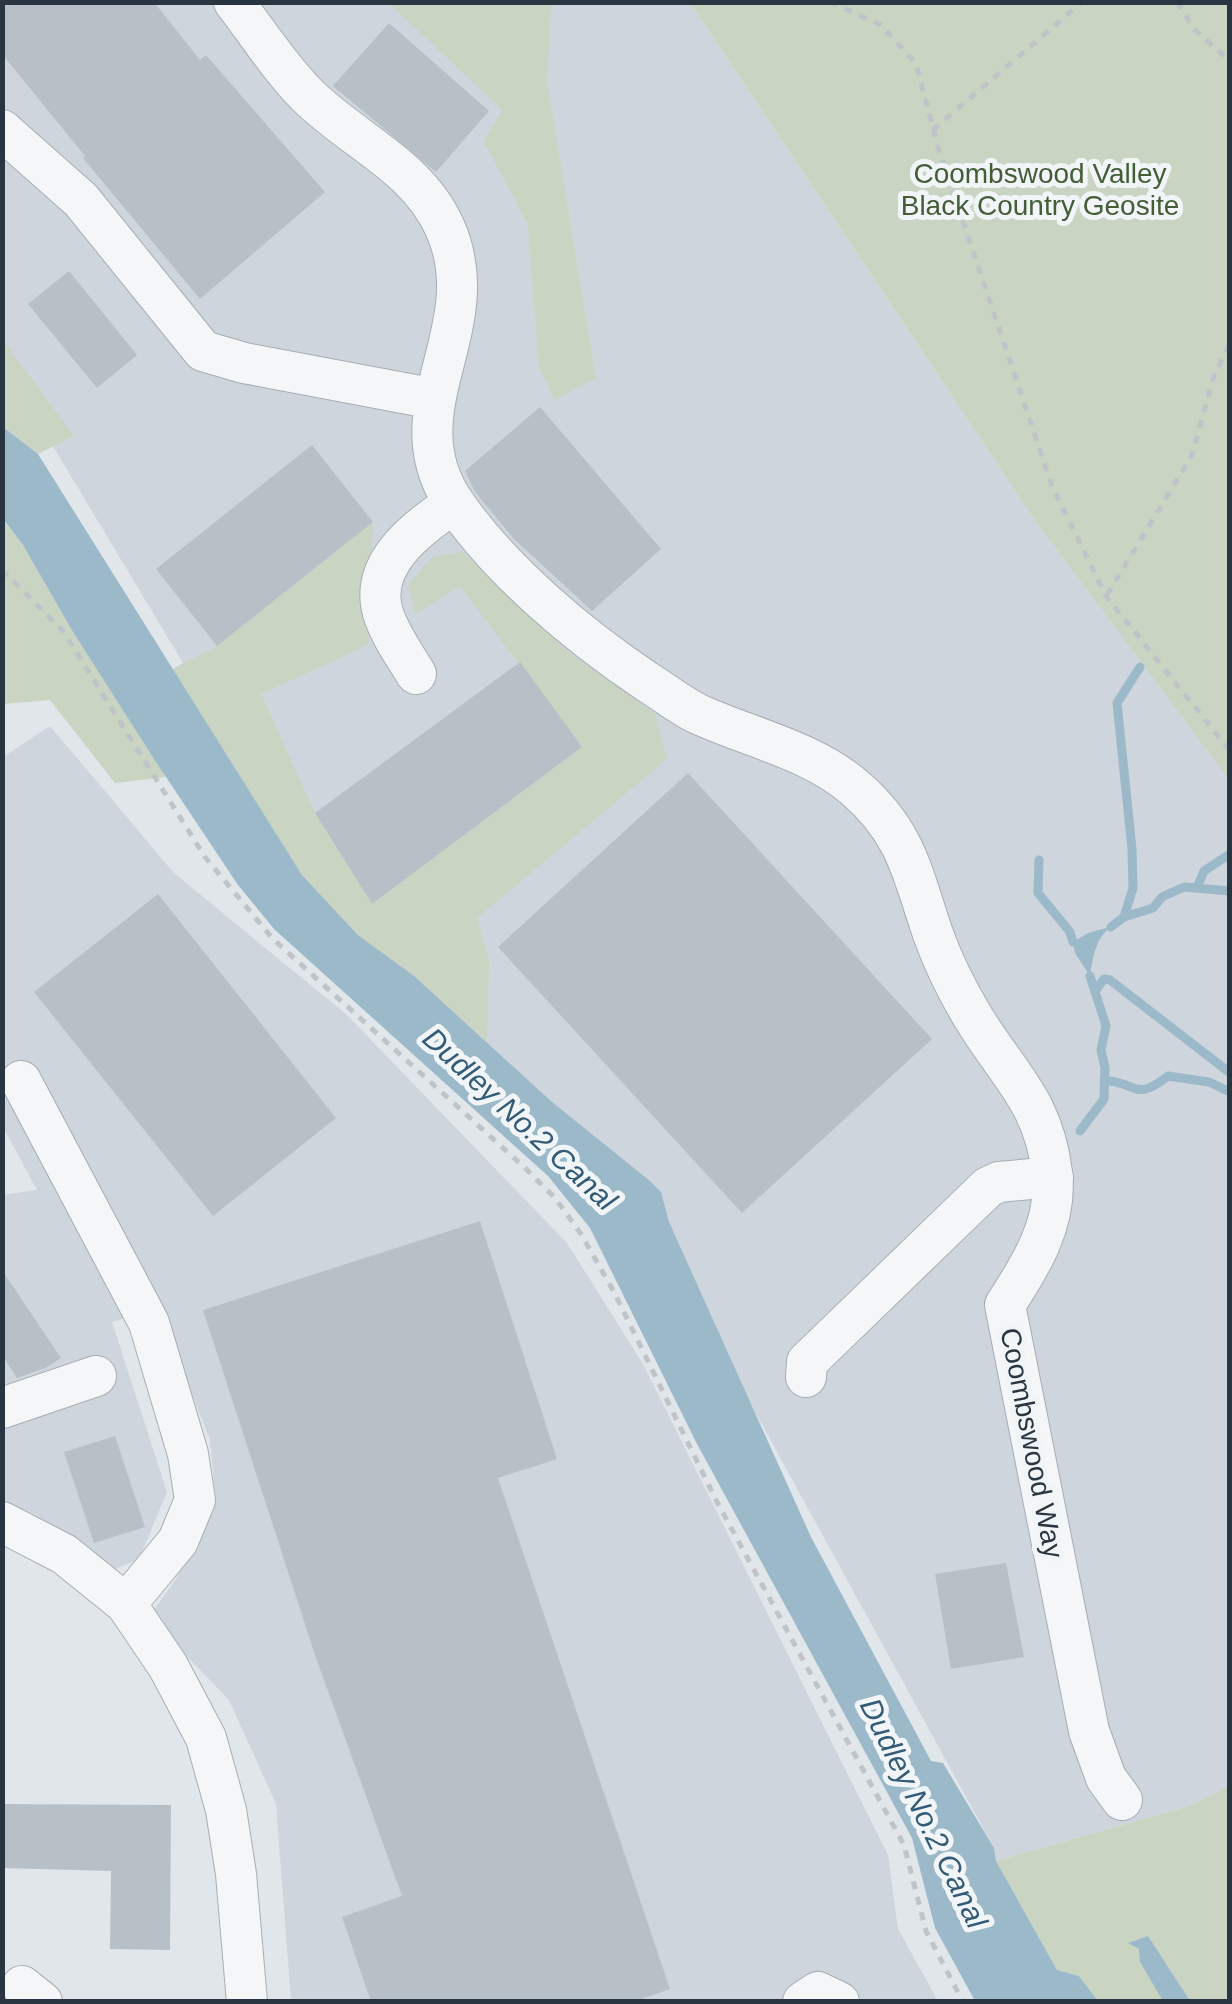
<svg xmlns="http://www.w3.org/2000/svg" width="1232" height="2004" font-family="Arial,sans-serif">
<rect width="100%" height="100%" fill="#e1e6ea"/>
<!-- built -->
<g fill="#cfd5dc">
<polygon points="3,3 690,3 1031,515 1229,780 1229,1786 1189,1806 996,1861 994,1848 668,1253 321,893 3,363"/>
<polygon points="50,726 174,873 347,1015 567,1243 643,1364 888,1855 898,1929 938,2001 291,2001 276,1804 229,1700 149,1617 176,1579 216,1501 210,1440 158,1308 112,1322 167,1492 139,1559 115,1569 32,1513 3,1501 2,1195 37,1190 3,1127 3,757"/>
</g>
<!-- green -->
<g fill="#c9d4c2">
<polygon points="389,3 551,3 547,82 596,378 555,400 539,367 528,224 484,142 502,110"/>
<polygon points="690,3 1229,3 1229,780 1031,515"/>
<polygon points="2,339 74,436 38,454 3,427"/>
<polygon points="2,519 23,545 73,632 166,777 115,783 50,700 3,704"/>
<polygon points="373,522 368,645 261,694 315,813 372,904 582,747 460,586 415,614 409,584 432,557 463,552 566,650 655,714 667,759 477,918 489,961 487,1042 414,976 358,935 302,875 172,669 217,646"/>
<polygon points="1229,1786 1229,2001 1098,2001 1079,1976 1057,1970 996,1861 1189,1806"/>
</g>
<!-- water -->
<g fill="#9cb9ca">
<polygon points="3,427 38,454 302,875 358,935 414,976 552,1102 650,1181 661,1192 669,1222 811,1537 931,1761 943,1763 994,1848 996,1861 1057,1970 1079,1976 1098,2001 975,2001 935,1928 912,1838 697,1444 590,1228 548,1176 274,929 238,885 156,762 73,632 23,545 3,519"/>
<path d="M1111,927c-16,12 -18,30 -21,49l-15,-23 -2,-11 15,-9z"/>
<polygon points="1148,1936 1190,2001 1163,2001 1140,1962 1139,1949 1128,1943"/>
</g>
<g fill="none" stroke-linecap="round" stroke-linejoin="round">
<!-- stream -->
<g stroke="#9cb9ca" stroke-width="9">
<polyline points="1039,860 1038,893 1070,932 1073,942"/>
<polyline points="1197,888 1204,871 1230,854"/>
<polyline points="1124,917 1133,888 1132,849 1117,703 1140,667"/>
<polyline points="1111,927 1124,917 1153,908 1162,897 1184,887 1230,891"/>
<polyline points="1095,991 1104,979 1110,980 1230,1073"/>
<path d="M1104,1081c32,-1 29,23 64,-5l41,6 21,10"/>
<polyline points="1080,1131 1104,1099 1105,1068 1101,1050 1106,1026 1090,976"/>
</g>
</g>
<!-- building -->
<g fill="#b8c0c7">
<polygon points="2,2 154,2 200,60 206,55 325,192 200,299 83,158 85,156 2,54"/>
<polygon points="389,23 489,111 436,172 333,86"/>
<polygon points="69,271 137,355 97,388 28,304"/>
<polygon points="540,407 661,549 592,611 513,538 475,492 465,471"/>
<polygon points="312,445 373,522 217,646 156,569"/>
<polygon points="520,662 582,747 372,904 315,813"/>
<polygon points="688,773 932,1039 742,1213 498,947"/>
<polygon points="158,894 336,1118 213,1216 34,992"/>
<polygon points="480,1221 557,1459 498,1478 670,1989 633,2002 371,2002 342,1917 402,1896 315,1655 203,1310"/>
<polygon points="2,1270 61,1358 45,1368 17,1378 2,1355"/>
<polygon points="115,1436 145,1527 94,1543 64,1452"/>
<polygon points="1006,1563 1024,1657 951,1669 935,1574"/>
<polygon points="2,1804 171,1805 170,1950 110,1949 111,1871 2,1868"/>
</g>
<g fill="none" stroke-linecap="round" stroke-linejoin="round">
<!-- minor casing -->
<g stroke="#a6aeb4" stroke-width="42">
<g id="minor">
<path d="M234,2c24,31 46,66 73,93 46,46 111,71 138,133 45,101 -55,182 10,276 47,68 124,132 191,177 16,10 32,23 50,32 51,24 116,37 159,75 52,45 57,85 78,146 10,28 25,58 40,83 34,57 71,84 79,156 6,49 -21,92 -47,132l84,426 17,47 16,22"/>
<polyline points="2,130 81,200 203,351 244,363 435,399"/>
<path d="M416,674c-12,-20 -26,-39 -33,-61 -15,-51 37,-86 71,-110"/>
<polyline points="21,1081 149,1323 188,1454 195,1500 178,1541 126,1604"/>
<polyline points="806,1377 807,1362 988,1187 999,1182 1053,1177"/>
<polyline points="2,1408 96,1376"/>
<polyline points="2,1522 64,1554 126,1604 168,1666 206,1738 226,1810 236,1874 247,2002"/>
<polyline points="22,1986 42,2002"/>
<polyline points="803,2002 818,1992 839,2002"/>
</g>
</g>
<!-- path -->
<g stroke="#bfc4c9" stroke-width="5" stroke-dasharray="8 8" stroke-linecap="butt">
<polyline points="830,2 881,25 916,64 938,147 1052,486 1106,596 1230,751"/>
<polyline points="1177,2 1194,29 1230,61"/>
<polyline points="933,130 1082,2"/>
<polyline points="2,570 63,631 205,857 273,939 524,1167 555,1198 581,1234 614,1292 717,1502 904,1845 926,1931 963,2002"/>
<polyline points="1107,595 1192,455 1213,379 1230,343"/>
</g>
<!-- minor -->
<use href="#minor" stroke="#f4f6f8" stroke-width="40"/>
</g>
<g text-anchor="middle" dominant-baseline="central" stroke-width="10" stroke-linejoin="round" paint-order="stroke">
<!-- park labels -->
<g font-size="28" fill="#435e36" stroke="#f1f5f7">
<text x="1040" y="173">Coombswood Valley<tspan x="1040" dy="32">Black Country Geosite</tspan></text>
</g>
<!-- street labels -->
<g font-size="28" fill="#293642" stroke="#f1f5f7">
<text transform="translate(1032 1443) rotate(79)">Coombswood Way</text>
</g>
<!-- water labels -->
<g font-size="30" font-style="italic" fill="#335b77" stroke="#f1f5f7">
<text transform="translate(520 1119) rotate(43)">Dudley No.2 Canal</text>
<text transform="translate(924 1813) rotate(64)">Dudley No.2 Canal</text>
</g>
</g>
<!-- border -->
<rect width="1232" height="2004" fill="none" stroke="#293642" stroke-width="10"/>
</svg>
